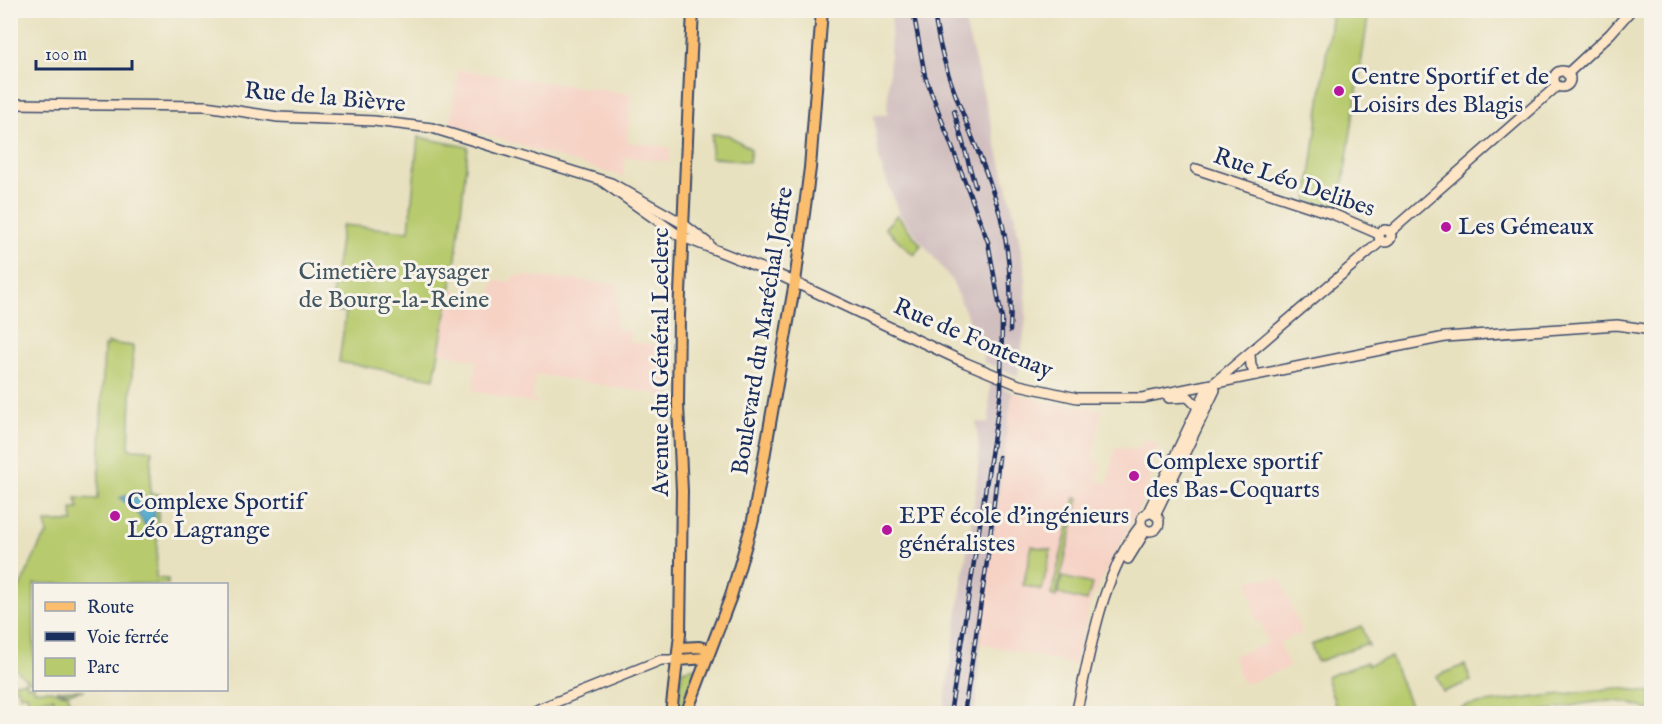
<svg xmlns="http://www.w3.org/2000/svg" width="1662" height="724" font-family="'IM FELL English',serif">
<rect width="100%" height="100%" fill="#f7f3e8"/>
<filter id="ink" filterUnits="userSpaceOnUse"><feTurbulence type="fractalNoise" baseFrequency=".0167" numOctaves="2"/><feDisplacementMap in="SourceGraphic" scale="12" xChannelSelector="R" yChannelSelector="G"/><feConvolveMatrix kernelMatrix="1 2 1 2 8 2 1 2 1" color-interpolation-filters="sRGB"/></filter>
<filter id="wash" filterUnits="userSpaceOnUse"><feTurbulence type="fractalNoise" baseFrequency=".008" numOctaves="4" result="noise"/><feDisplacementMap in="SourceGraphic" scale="24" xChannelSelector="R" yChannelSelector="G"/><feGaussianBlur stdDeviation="1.35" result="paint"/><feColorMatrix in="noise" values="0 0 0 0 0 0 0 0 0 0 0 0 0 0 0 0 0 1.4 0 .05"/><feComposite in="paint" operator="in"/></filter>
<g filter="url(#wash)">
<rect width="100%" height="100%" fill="#e8e1bf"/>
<!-- built -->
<g fill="#f6d2c5">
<polygon points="458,70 631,94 627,142 670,147 670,162 625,157 623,177 450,124"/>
<polygon points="513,275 618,284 616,329 631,331 630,342 664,345 669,396 536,374 532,400 537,401 537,404 473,391 476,360 439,352 450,291 491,297 494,281 511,282"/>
<polygon points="1012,392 1052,404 1102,409 1092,461 1100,463 1097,481 1108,483 1115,447 1140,449 1142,440 1158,444 1146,495 1090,603 1075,665 980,643"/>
<polygon points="1280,578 1302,633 1279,642 1289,667 1249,683 1242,682 1233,656 1268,643 1261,622 1257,623 1248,580"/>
</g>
<!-- industrial -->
<g fill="#d1bfbf">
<polygon points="892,11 962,11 1015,217 1025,271 1026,320 1018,376 984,362 979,326 971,325 951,279 900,215 879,161 874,115 887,115"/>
<polygon points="990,383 1012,392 980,643 977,694 974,713 943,713 976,489 979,453 976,422 989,423"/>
</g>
<!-- green -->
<g fill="#b7ca6d" stroke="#697c66" stroke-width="1.5">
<polygon points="1332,11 1369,11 1339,211 1307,200"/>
<polygon points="712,134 728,135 751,149 749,162 711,157"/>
<polygon points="418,137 468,147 456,258 434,379 339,362 346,312 330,310 342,225 409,231"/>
<polygon points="897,215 921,245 914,255 885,228"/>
<polygon points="108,343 133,346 129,449 152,450 150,494 159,494 156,578 168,579 168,584 34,584 34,683 26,679 11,665 11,607 40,544 47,535 46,522 73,522 72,509 79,509 76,498 98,499 104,346 108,346"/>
<polygon points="1075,498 1079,499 1056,597 1051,595"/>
<polygon points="1032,546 1051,550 1042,590 1023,585"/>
<polygon points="1062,577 1092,584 1087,601 1058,594"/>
<polygon points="1362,626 1369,646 1365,644 1317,662 1311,645"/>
<polygon points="1391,657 1413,713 1338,713 1326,677 1367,662 1368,665"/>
<polygon points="1465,665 1471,681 1443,692 1437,676"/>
<polygon points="697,667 681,710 677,713 682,670"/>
<polygon points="26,681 27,686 34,685 34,690 50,690 65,694 67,693 56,690 85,690 68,693 72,713 66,713 64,703 55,707 53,698 33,702 35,711 30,712 27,694 20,695 18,688 11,689 11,684"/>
<path d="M1616,688l35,4v20c-38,-23 -81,-3 -121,1 -28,3 -57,1 -84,0l22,-8z"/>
</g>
<!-- water -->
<polygon fill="#49a5c8" stroke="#326a93" stroke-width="1.5" points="125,496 150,499 155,503 154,533 151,534 138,514 120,498"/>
</g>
<g filter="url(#ink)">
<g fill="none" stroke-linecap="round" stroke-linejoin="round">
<!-- secondary casing -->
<g stroke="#3a4a6d" stroke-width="12">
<g id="secondary">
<circle cx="1562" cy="79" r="8"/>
<polyline points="1567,74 1610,34 1631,10"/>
<polyline points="10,104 206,106 278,117 374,121 432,128 611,183 682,223 709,244"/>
<polyline points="1196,169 1335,215 1379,234"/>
<polyline points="602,181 678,235 781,276 966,363 1019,385 1077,398 1142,398 1445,337 1617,325 1652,330"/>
<circle cx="1385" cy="236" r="6"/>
<polyline points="1390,232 1557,86"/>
<polyline points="1250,354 1251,366 1256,375"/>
<polyline points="1169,398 1188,397 1198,407"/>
<circle cx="1150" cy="522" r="9"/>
<polyline points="1147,514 1207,389 1381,241"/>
<polyline points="1155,515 1215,390 1214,384"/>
<polyline points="1128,559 1146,530"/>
<polyline points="526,714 661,660 678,660"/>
<path d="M1076,714c15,-63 24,-137 65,-189"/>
</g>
</g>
<!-- primary casing -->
<g stroke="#3a4a6d" stroke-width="14">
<g id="primary">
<polyline points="679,648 699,647 710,650"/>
<polyline points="678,660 707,658"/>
<polyline points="671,714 680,634 682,491 678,405 679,315 693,10"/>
<polyline points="686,714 731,596 753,520 795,282 810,168 822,10"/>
</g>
</g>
<!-- secondary -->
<use href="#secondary" stroke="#fde5c5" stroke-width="9"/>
<!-- primary -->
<use href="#primary" stroke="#fbbe6e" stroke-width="10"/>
<!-- rail casing -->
<g stroke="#1b2f5e" stroke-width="4.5">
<g id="rail">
<polyline points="913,10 925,76 988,242 1002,319 1001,391 950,714"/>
<path d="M934,10c7,68 42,127 62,191 14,42 16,86 14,130"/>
<polyline points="954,111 975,186"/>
<polyline points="964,714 988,555 999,457"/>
</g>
</g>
<!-- rail -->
<use href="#rail" stroke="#f7f3e8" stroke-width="2" stroke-dasharray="7" stroke-linecap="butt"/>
</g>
</g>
<!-- markers -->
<g fill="#b5179e" stroke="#f7f3e8" stroke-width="2">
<circle cx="1339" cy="91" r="6"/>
<circle cx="1446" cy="227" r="6"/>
<circle cx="1134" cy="476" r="6"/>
<circle cx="115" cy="516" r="6"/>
<circle cx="887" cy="530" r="6"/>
</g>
<g text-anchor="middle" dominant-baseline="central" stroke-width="6" stroke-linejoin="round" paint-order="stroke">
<!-- poi labels -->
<g font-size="24" fill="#1b2f5e" stroke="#f7f3e8" text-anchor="start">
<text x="1351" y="77">Centre Sportif et de<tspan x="1351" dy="28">Loisirs des Blagis</tspan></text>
<text x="1458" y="227">Les Gémeaux</text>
<text x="1146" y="462">Complexe sportif<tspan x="1146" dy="28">des Bas-Coquarts</tspan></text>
<text x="127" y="502">Complexe Sportif<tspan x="127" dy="28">Léo Lagrange</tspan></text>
<text x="899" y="516">EPF école d'ingénieurs<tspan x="899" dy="28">généralistes</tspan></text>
</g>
<!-- street labels -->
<g font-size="24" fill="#1b2f5e" stroke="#f7f3e8">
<text transform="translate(325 98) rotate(5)">Rue de la Bièvre</text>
<text transform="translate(1294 183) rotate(19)">Rue Léo Delibes</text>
<text transform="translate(763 331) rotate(-81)">Boulevard du Maréchal Joffre</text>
<text transform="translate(973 339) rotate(23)">Rue de Fontenay</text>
<text transform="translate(661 362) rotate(-90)">Avenue du Général Leclerc</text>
</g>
<!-- park labels -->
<g font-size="24" fill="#425662" stroke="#f7f3e8">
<text x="394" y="272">Cimetière Paysager<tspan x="394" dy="28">de Bourg-la-Reine</tspan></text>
</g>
</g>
<!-- margin -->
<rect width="1662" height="724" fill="none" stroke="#f7f3e8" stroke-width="36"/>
<!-- legend -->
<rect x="33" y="583" width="195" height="108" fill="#f7f3e8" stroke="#9fa5b1" stroke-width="1.5"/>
<rect x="45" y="602" width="30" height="9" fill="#fbbe6e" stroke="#9fa5b1" stroke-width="1.5"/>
<text x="87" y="613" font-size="18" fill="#1b2f5e">Route</text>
<rect x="45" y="632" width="30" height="9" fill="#1b2f5e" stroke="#9fa5b1" stroke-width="1.5"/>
<text x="87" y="643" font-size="18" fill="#1b2f5e">Voie ferrée</text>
<rect x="45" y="658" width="30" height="18" fill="#b7ca6d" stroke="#9fa5b1" stroke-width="1.5"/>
<text x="87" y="673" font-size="18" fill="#1b2f5e">Parc</text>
<!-- scale -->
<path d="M36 60v9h96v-9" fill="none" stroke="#1b2f5e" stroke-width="3"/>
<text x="45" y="60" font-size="18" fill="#1b2f5e" stroke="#f7f3e8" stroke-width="4.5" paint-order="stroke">100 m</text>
</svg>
